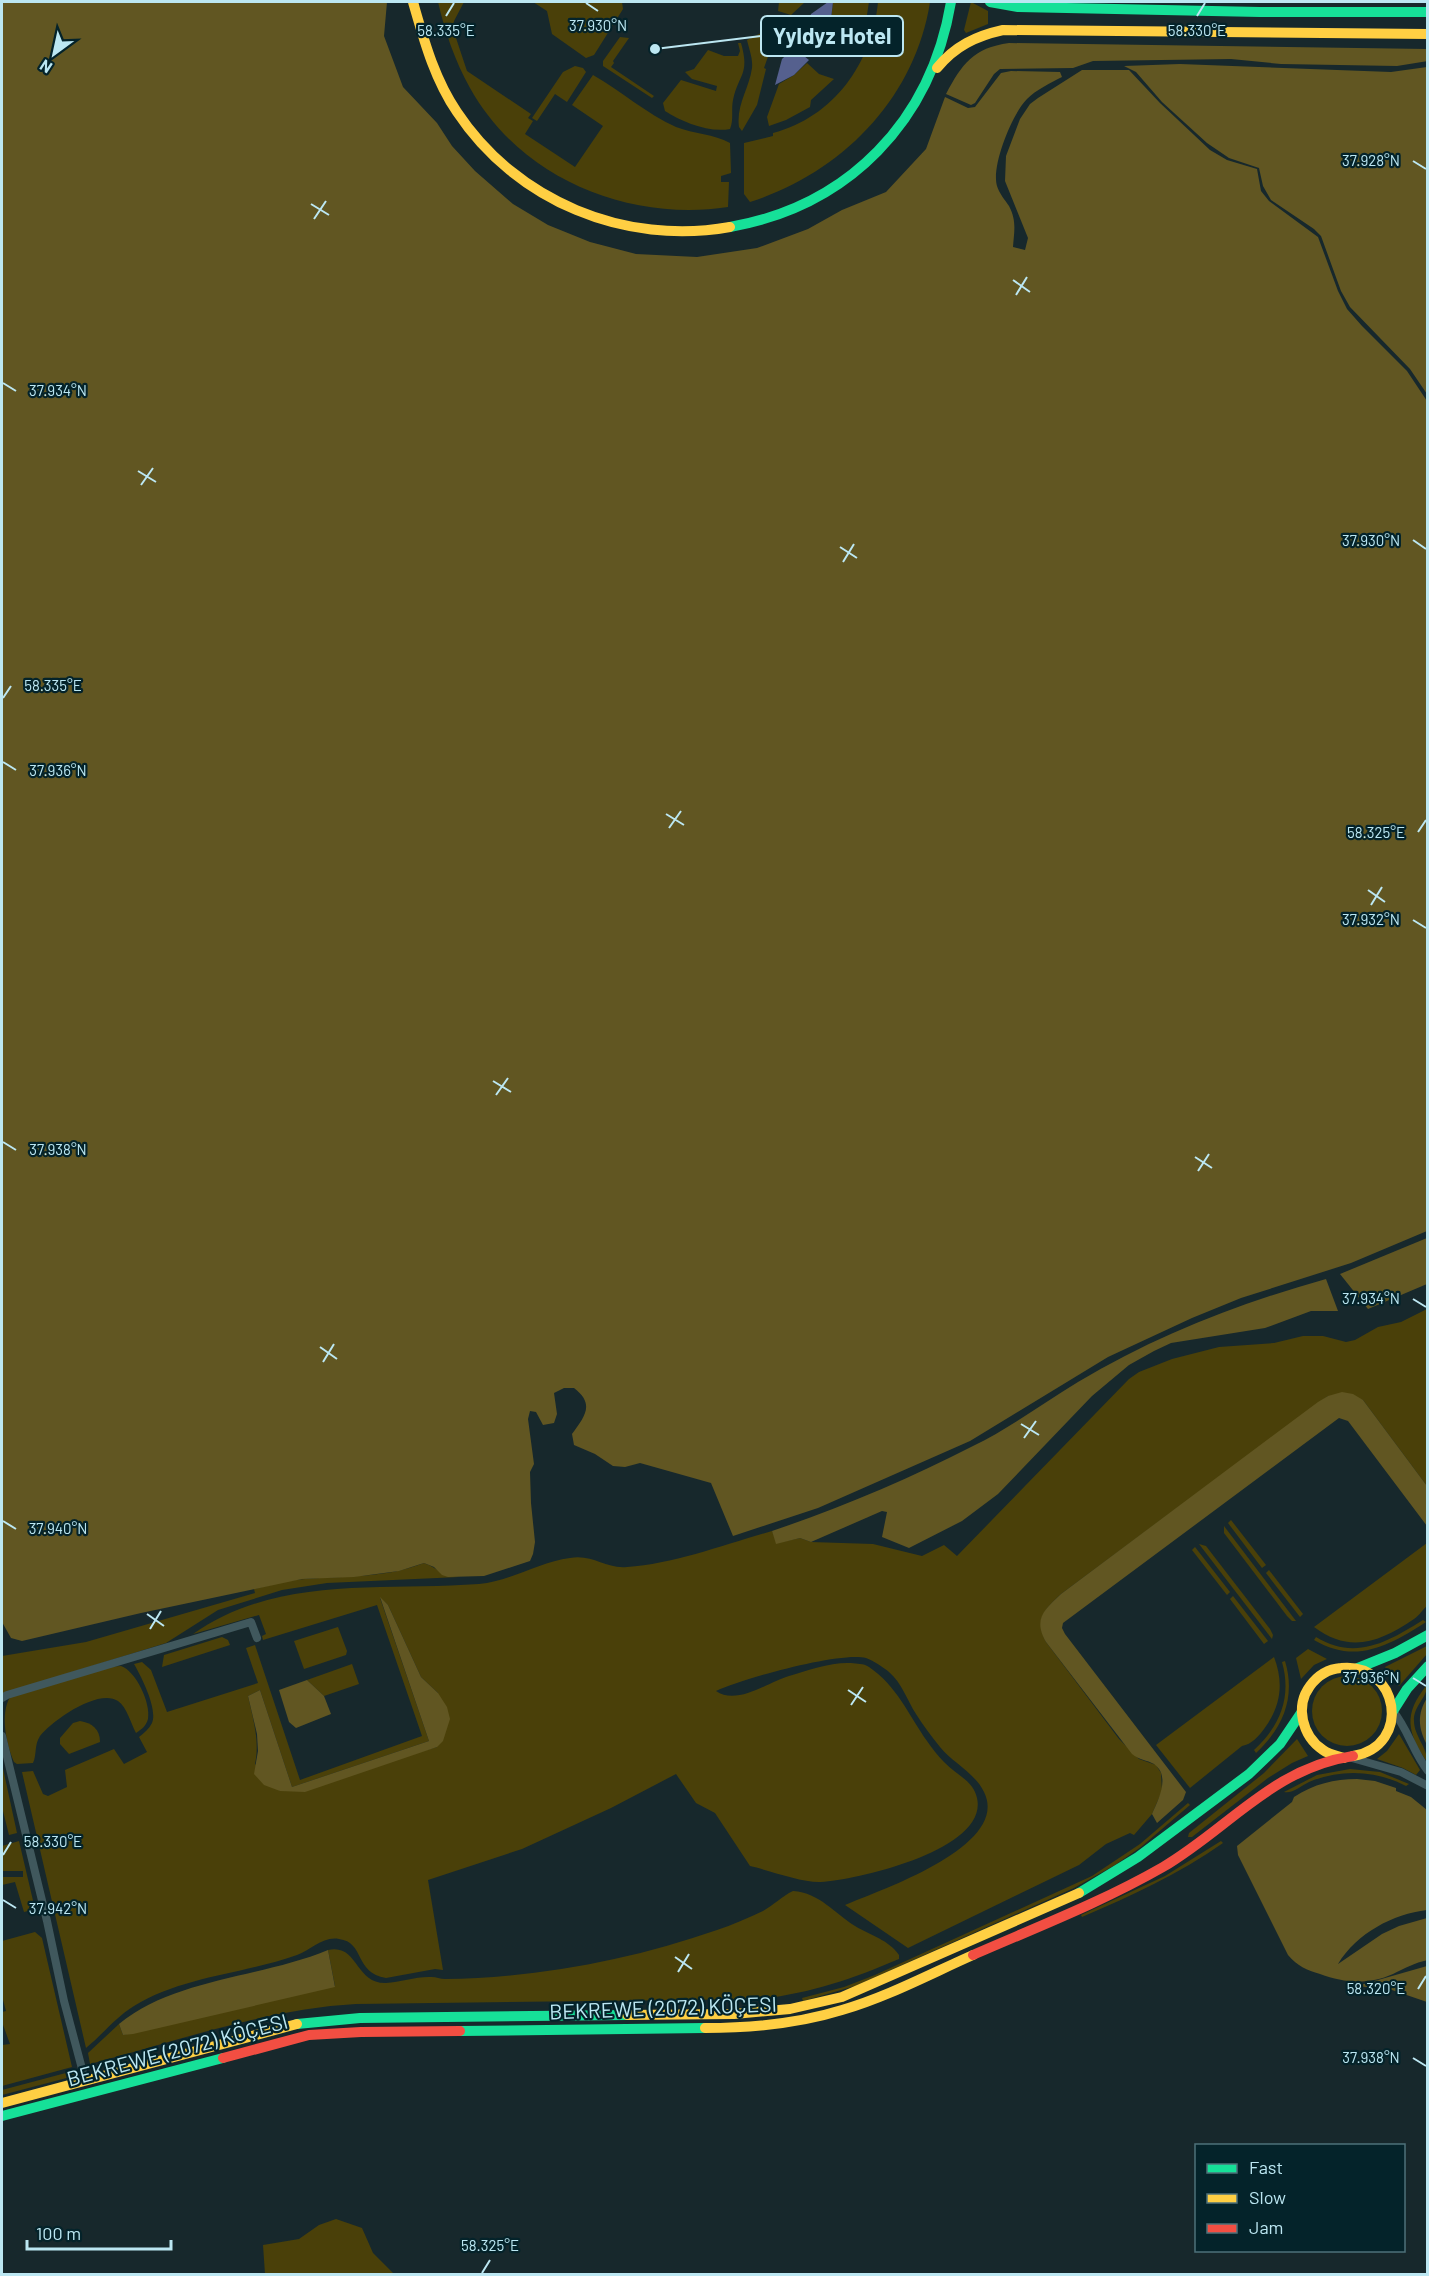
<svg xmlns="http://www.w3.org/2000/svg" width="1429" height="2276" font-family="Barlow,sans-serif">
<rect width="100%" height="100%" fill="#17282c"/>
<!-- green -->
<g fill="#4a4009" fill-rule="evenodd">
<path d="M438,2h26l-10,19 -1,8 14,42 64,43 -3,4 5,3 -8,13 50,33 28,-41 -31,-21 21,-30c28,16 54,39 83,52 18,7 38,7 54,16l1,30 -10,3v6h8l-1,25c-100,15 -208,-29 -258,-119 -15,-27 -25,-56 -32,-86z"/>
<polygon points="533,2 622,2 623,9 594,55 586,58 552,34 547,11"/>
<polygon points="779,2 805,2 791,15 778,11"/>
<polygon points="833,2 869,2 866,21 860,27 849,55 843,46 825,36 831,19"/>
<path d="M878,2h52c-15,97 -89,171 -180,200l-6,-8v-51l29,-7v-3c61,-16 99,-70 105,-131z"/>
<polygon points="971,2 988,11 988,24 966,33 964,30"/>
<path d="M763,32l8,7 -3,7 3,2 -7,20 2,1 -9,36 -15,26 -3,-4c-3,-22 10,-38 13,-59 1,-10 -3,-19 -5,-28z"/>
<polygon points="620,37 629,38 613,61 614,63 611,67 654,96 652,98 603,66 603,61"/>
<path d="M738,43h3c9,32 -2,30 -8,57 -2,9 1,20 -3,29 -21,4 -48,-7 -65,-18l-2,-8 18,-23 35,11 1,-5 -25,-7 -7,-7 9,-3 14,-19 16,6h14l2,-5z"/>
<polygon points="807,63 819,74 834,79 811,100 810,107 786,120 769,126 767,117 779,84 794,75"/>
<polygon points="575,66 583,68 586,72 567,102 555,94 537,121 532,118 563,72"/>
<path d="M1427,1309v177l-64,-86 -35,-4 -267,198c-16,15 -27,25 -15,48l73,97 20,20 17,6 5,8 1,18 -10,23 -18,21 -4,-2 -24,11 -27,21 -171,83 -63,-43c35,-15 166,-59 139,-113 -9,-19 -31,-29 -44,-45 -8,-10 -17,-22 -24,-33 -9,-14 -14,-31 -27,-42 -6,-5 -15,-11 -23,-14 -25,-7 -125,21 -150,33 21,15 52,-9 73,-15 19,-6 42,-14 62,-13 6,1 12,0 18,4 28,19 39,47 58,74 5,7 11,15 17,21 12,13 29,18 33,36 12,52 -120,82 -156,84 -18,1 -53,-12 -71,-16l-35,-53 -19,-10 -20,-29 -65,34 -89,41 -94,31 15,90 -8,-1 -49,9c-32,-5 -21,-36 -47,-39 -16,-3 -28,11 -42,16 -53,19 -114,21 -163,51 -18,11 -31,28 -48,42l-64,-276 11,-1 10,23 5,2 19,-9 -2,-17 49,-21 10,15 23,-12 -8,-15c5,-4 10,-8 13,-14 6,-14 -11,-47 -18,-59l8,-2 9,8 16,42 91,-29 -12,-35 9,-3 45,135 122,-44 -45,-131 -114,35 -1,-4 4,-2 -7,-19 -66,19c83,-59 190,-43 286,-50 32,-3 60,-22 91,-26 23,-4 35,11 57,9 47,-3 99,-23 145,-36l5,12 23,-5 11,4 62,2 49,12 22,-11 13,11 172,-177 10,-7 33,-13 47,-12 55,-4 29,-7h20l23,6 9,-2 23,-13 23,-5zM380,1598l8,7 33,72 17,16 -1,54 -157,44 -25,-27c5,-23 -2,-45 -7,-68l12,-6 32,97 137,-46z"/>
<polygon points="1231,1520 1266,1565 1262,1568 1228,1523"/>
<polygon points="1224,1526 1296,1621 1292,1621 1287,1616 1224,1533"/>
<path d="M1427,1543v63c-5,4 -7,9 -13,13 -34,23 -64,35 -100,8z"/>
<polygon points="1199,1544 1206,1546 1270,1629 1273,1635 1272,1639"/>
<polygon points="1195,1547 1230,1592 1227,1595 1192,1550"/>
<path d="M424,1563c16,6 16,13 35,14l-132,6 -45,7 -64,20 -52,33 -164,51v-38l84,-14 169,-49 -1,-4c17,-4 34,-9 51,-10 40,-3 82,-1 119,-16z"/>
<polygon points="1269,1570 1303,1614 1300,1617 1266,1573"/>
<polygon points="1233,1596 1268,1641 1264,1644 1230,1599"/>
<path d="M1423,1620l3,2c-36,23 -70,43 -112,18l2,-3c39,24 72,5 107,-17z"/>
<polygon points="338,1627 347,1651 346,1655 304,1669 294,1641"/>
<polygon points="222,1637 228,1640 230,1645 162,1667 164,1655"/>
<polygon points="1427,1646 1427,1654 1399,1686 1385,1667"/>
<polygon points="1308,1649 1327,1659 1314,1665 1301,1679 1296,1658"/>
<path d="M1274,1657c10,26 7,49 -10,72 -6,8 -12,15 -22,17l-52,42 -34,-43z"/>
<path d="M1285,1661c11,36 -2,67 -29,92l-2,-3c26,-24 38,-53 28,-88z"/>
<polygon points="352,1664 359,1684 324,1696 307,1680"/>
<path d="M121,1666c15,5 30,37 27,53 -2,7 -6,10 -12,14 -5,-9 -9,-26 -18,-32 -20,-13 -66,20 -78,35 -6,9 -3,18 -7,27l-16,1 -3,-2c-8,-19 -14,-48 -4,-65l98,-30z"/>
<circle cx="1347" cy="1711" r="35"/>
<path d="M1427,1685c1,12 -14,21 -13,36 0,15 14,27 13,41 -20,-30 -24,-48 0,-77z"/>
<path d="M80,1721c12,2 20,8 20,21l-31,12 -9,-10v-6l13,-15z"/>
<polygon points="1399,1734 1420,1770 1416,1775 1403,1768 1377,1759 1387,1751"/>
<polygon points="1297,1739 1308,1756 1292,1763 1268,1778 1192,1837 1188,1837 1189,1833 1264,1773"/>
<polygon points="2,1764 17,1833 9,1835 2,1807"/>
<path d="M1350,1769l30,3 29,12 -3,2c-30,-16 -66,-17 -97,-4 -8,4 -17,12 -25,10l33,-17z"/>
<polygon points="1188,1803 1190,1805 1141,1847 1115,1865 1074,1888 855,1986 803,2001 802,1998 844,1987 875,1975 1092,1876 1140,1844"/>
<polygon points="19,1841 35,1909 24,1912 15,1882 2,1885 2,1877 23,1877 23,1871 2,1871 2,1846"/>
<path d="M1221,1841l2,2c-44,31 -92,53 -141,74l-1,-2 84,-39z"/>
<path d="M793,1891c27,2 41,22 62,35 15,9 34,14 44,29v4c-47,20 -90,35 -141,40l-402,5c-90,5 -179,37 -266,60l-2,-11 31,-29 4,11 212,-49 -7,-36c30,-7 27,34 58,33 15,-1 31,-7 46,-6 4,0 8,2 13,2 91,-1 186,-19 272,-49 15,-5 31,-12 46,-19 11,-6 19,-15 30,-20z"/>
<polygon points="35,1932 42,1938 72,2067 2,2086 2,2045 10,2044 2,2022 2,2012 6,2011 2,1996 2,1941"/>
<polygon points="77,2070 78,2075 2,2095 2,2090"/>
<polygon points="336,2219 362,2228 373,2253 394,2274 265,2274 263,2245 299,2239 319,2225"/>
</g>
<!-- forest -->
<g fill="#615622">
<path d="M2,2h385l-3,34 19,51 34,36 15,23 23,25 38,33 35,21 42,17 46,12 61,3 60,-9 51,-19 34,-19 44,-18 40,-43 19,-52 23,11 7,-1 26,-34 10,-2 49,1 2,5c-12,6 -26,13 -35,22 -15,15 -36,67 -30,87 2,7 8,14 12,20 8,15 5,26 4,41l12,3 3,-12 -23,-57 1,-25 14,-37 10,-15 8,-6 44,-28h47l31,33 50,47 17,10 30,9 4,22 8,10 49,36 20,54 9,18 15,17 45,45 20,30v830l-76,32 -110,35 -49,20 -84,39 -138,84 -152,67 -85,28 -22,-53 -71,-20 -15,4 -12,-1 -18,-12 -21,-9 -2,-11c13,-18 23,-30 2,-46h-10l-10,5 3,21 -3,9 -11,2 -7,-13 -6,-1 -2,8 6,45 -4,8 1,31 4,39 -2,12 -3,7 -46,15 -36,1 -6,-2 -8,-8 -10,-4 -25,8 -45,6 -52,2 -161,34 -119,28 -11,-3 -9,-16z"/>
<path d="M1009,43l418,6 1,12 -31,5 -116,-2 -50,-5 -138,2 -20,7 -73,1 -6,5 -19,29 -4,2 -25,-11c16,-30 27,-46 63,-51z"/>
<polygon points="1180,64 1391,72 1427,67 1427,394 1410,369 1350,307 1341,291 1321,236 1314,229 1271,200 1263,186 1259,168 1229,158 1207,143 1162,102 1136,72 1124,66"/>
<polygon points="1427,1238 1427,1284 1368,1309 1340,1274"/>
<path d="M1326,1279l12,32h-27l-46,17 -94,15 -17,8 -25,14 -37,31 -94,98 -36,27 -53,27 -27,-11 5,-25 -5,-1 -71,31 -11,-4 -24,6 -4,-13c68,-23 137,-52 201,-85 37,-18 70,-43 105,-64 77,-46 162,-79 248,-103z"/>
<path d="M1342,1392l11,2 10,6 64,86v40l-79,-105 -9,-3 -276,205 -1,5 3,6 121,158 -3,8 -26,23 -5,-9c6,-14 19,-38 2,-50 -7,-4 -15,-4 -22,-10l-86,-112c-13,-23 -2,-32 15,-48l257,-192 10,-6z"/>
<polygon points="380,1597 388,1605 421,1677 438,1693 447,1707 450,1719 443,1741 437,1747 305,1792 280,1791 264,1785 254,1774 258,1751 257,1734 248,1696 260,1690 292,1787 429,1741"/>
<polygon points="307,1680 324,1696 331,1714 296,1728 289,1722 279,1690"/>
<path d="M1427,1698v47c-9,-17 -10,-31 0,-47z"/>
<path d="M1357,1779l18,2 21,7v3l15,6 16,13v100c-34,4 -70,23 -89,54l44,-30 17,-8 28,-8 1,42c-14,3 -23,8 -35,14 -25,11 -48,9 -73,0 -13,-4 -23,-8 -32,-19l-50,-100 -1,-9 55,-44 2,-5c20,-13 40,-18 63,-18z"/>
<path d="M328,1950l7,37 -202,47 -10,1 -4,-11c56,-46 142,-46 209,-74z"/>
<polygon points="1427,1966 1427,2002 1392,1990 1357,1986"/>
</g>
<!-- water -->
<g fill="#55608e">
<polygon points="828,2 833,2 831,19 824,39 806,30 811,14"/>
<polygon points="794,48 809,60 794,75 775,85 782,59"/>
</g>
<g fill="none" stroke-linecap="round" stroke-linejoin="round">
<!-- street -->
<g stroke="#40585d" stroke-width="8">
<polyline points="2,1698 7,1695 251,1622 257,1638"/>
<path d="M1393,1711c15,18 20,41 35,60"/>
<polyline points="2,1736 47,1921 64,2001 85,2080"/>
<polyline points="1352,1758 1401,1772 1428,1786"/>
</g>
<!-- fast -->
<g stroke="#16e098" stroke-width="10">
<polyline points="990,2 1018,7 1260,12 1428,12"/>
<path d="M730,227c119,-21 201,-106 221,-225"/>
<polyline points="1358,1668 1395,1653 1428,1635"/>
<polyline points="1393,1711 1407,1689 1428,1666"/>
<polyline points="1079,1893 1138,1857 1249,1774 1280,1744 1301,1713"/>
<polyline points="297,2024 360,2018 627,2015"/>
<polyline points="460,2031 705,2028"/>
<polyline points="2,2116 223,2058"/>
</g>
<!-- slow -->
<g stroke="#ffcf43" stroke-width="10">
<path d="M413,2c11,38 21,76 44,110 59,89 168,134 273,115"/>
<path d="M937,68c18,-22 39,-32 66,-38l425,4"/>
<path d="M1344,1758c-7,-2 -16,-4 -21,-8 -21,-14 -28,-44 -13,-64 8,-11 18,-17 31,-18 58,-6 72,78 12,88"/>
<polyline points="627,2015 734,2014 790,2009 842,1997 1079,1893"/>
<path d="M705,2028c46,0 92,-4 137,-18 45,-13 88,-36 131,-55"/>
<polyline points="2,2103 297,2024"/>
</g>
<!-- jam -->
<g stroke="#f24e42" stroke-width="10">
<path d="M973,1955c64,-28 129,-53 190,-88 66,-39 110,-99 190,-111"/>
<polyline points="223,2058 309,2035 361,2032 460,2031"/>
</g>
</g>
<!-- ticks -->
<path fill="none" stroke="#bce7f2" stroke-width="2" d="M586,3l12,8M446,16l8,-13M1197,16l8,-13M1413,161l13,8M311,204l18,11M314,219l12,-18M1013,280l17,12M1016,295l11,-18M3,383l13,8M138,471l18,11M141,485l12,-17M1413,540l13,9M840,547l17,11M843,562l11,-18M3,698l8,-12M3,762l13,8M666,814l18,11M669,828l12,-17M1418,832l8,-12M1368,890l17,12M1371,905l11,-18M1413,920l13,8M493,1081l18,11M496,1095l12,-17M3,1142l13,8M1195,1157l17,11M1198,1171l11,-17M1413,1299l13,8M320,1347l17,12M323,1362l11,-18M1021,1424l18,11M1024,1438l12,-17M3,1521l13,8M147,1614l17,12M150,1629l11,-18M1413,1678l13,8M848,1690l18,12M851,1705l12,-18M3,1855l8,-13M3,1900l13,8M675,1957l17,12M678,1972l11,-18M1418,1989l8,-13M1413,2058l13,8M482,2273l8,-13"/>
<g text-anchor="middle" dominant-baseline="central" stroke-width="4.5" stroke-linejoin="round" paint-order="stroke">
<!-- street labels -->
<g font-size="21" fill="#bce7f2" stroke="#04232a">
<text transform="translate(663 2007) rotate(-2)">BEKREWE (2072) KÖÇESI</text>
<text transform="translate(177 2049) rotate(-15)">BEKREWE (2072) KÖÇESI</text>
</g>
</g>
<g font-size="15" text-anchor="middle" fill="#bce7f2" stroke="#04232a" stroke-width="4.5" stroke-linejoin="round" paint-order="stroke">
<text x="598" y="31">37.930°N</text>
<text x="446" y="36">58.335°E</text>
<text x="1197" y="36">58.330°E</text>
<text x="1371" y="166">37.928°N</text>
<text x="58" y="396">37.934°N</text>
<text x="1371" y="546">37.930°N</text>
<text x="53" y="691">58.335°E</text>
<text x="58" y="776">37.936°N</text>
<text x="1376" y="838">58.325°E</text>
<text x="1371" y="925">37.932°N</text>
<text x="58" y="1155">37.938°N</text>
<text x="1371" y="1304">37.934°N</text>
<text x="58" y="1534">37.940°N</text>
<text x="1371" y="1683">37.936°N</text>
<text x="53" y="1847">58.330°E</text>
<text x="58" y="1914">37.942°N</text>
<text x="1376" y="1994">58.320°E</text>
<text x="1371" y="2063">37.938°N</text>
<text x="490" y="2251">58.325°E</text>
</g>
<!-- callouts -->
<path fill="none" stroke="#bce7f2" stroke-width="2" d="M655 49L761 36"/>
<circle fill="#bce7f2" stroke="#04232a" stroke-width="2" cx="655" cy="49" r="6"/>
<rect fill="#04232a" stroke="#bce7f2" stroke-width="2" x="761" y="16" width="142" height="40" rx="6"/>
<g font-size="22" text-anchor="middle" font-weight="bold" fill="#bce7f2">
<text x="832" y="44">Yyldyz Hotel</text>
</g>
<!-- border -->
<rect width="1429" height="2276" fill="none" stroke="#bce7f2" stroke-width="6"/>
<!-- legend -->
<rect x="1195" y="2144" width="210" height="108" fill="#04232a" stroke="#4e717a" stroke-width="1.5"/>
<rect x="1207" y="2164" width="30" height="9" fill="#16e098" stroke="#4e717a" stroke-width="1.5"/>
<text x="1249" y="2174" font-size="18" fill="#bce7f2">Fast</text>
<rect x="1207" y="2194" width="30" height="9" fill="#ffcf43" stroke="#4e717a" stroke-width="1.5"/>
<text x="1249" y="2204" font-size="18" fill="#bce7f2">Slow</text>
<rect x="1207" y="2224" width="30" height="9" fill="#f24e42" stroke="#4e717a" stroke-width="1.5"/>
<text x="1249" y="2234" font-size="18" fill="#bce7f2">Jam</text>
<!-- north arrow -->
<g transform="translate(54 54) rotate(213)" stroke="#04232a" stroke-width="4.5" paint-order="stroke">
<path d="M0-4.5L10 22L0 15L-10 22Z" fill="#bce7f2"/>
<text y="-9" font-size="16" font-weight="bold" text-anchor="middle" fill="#bce7f2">N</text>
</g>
<!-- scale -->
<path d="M27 2240v9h144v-9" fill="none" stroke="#bce7f2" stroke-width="3"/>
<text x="36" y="2240" font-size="18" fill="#bce7f2" stroke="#04232a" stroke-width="4.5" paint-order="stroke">100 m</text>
</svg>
